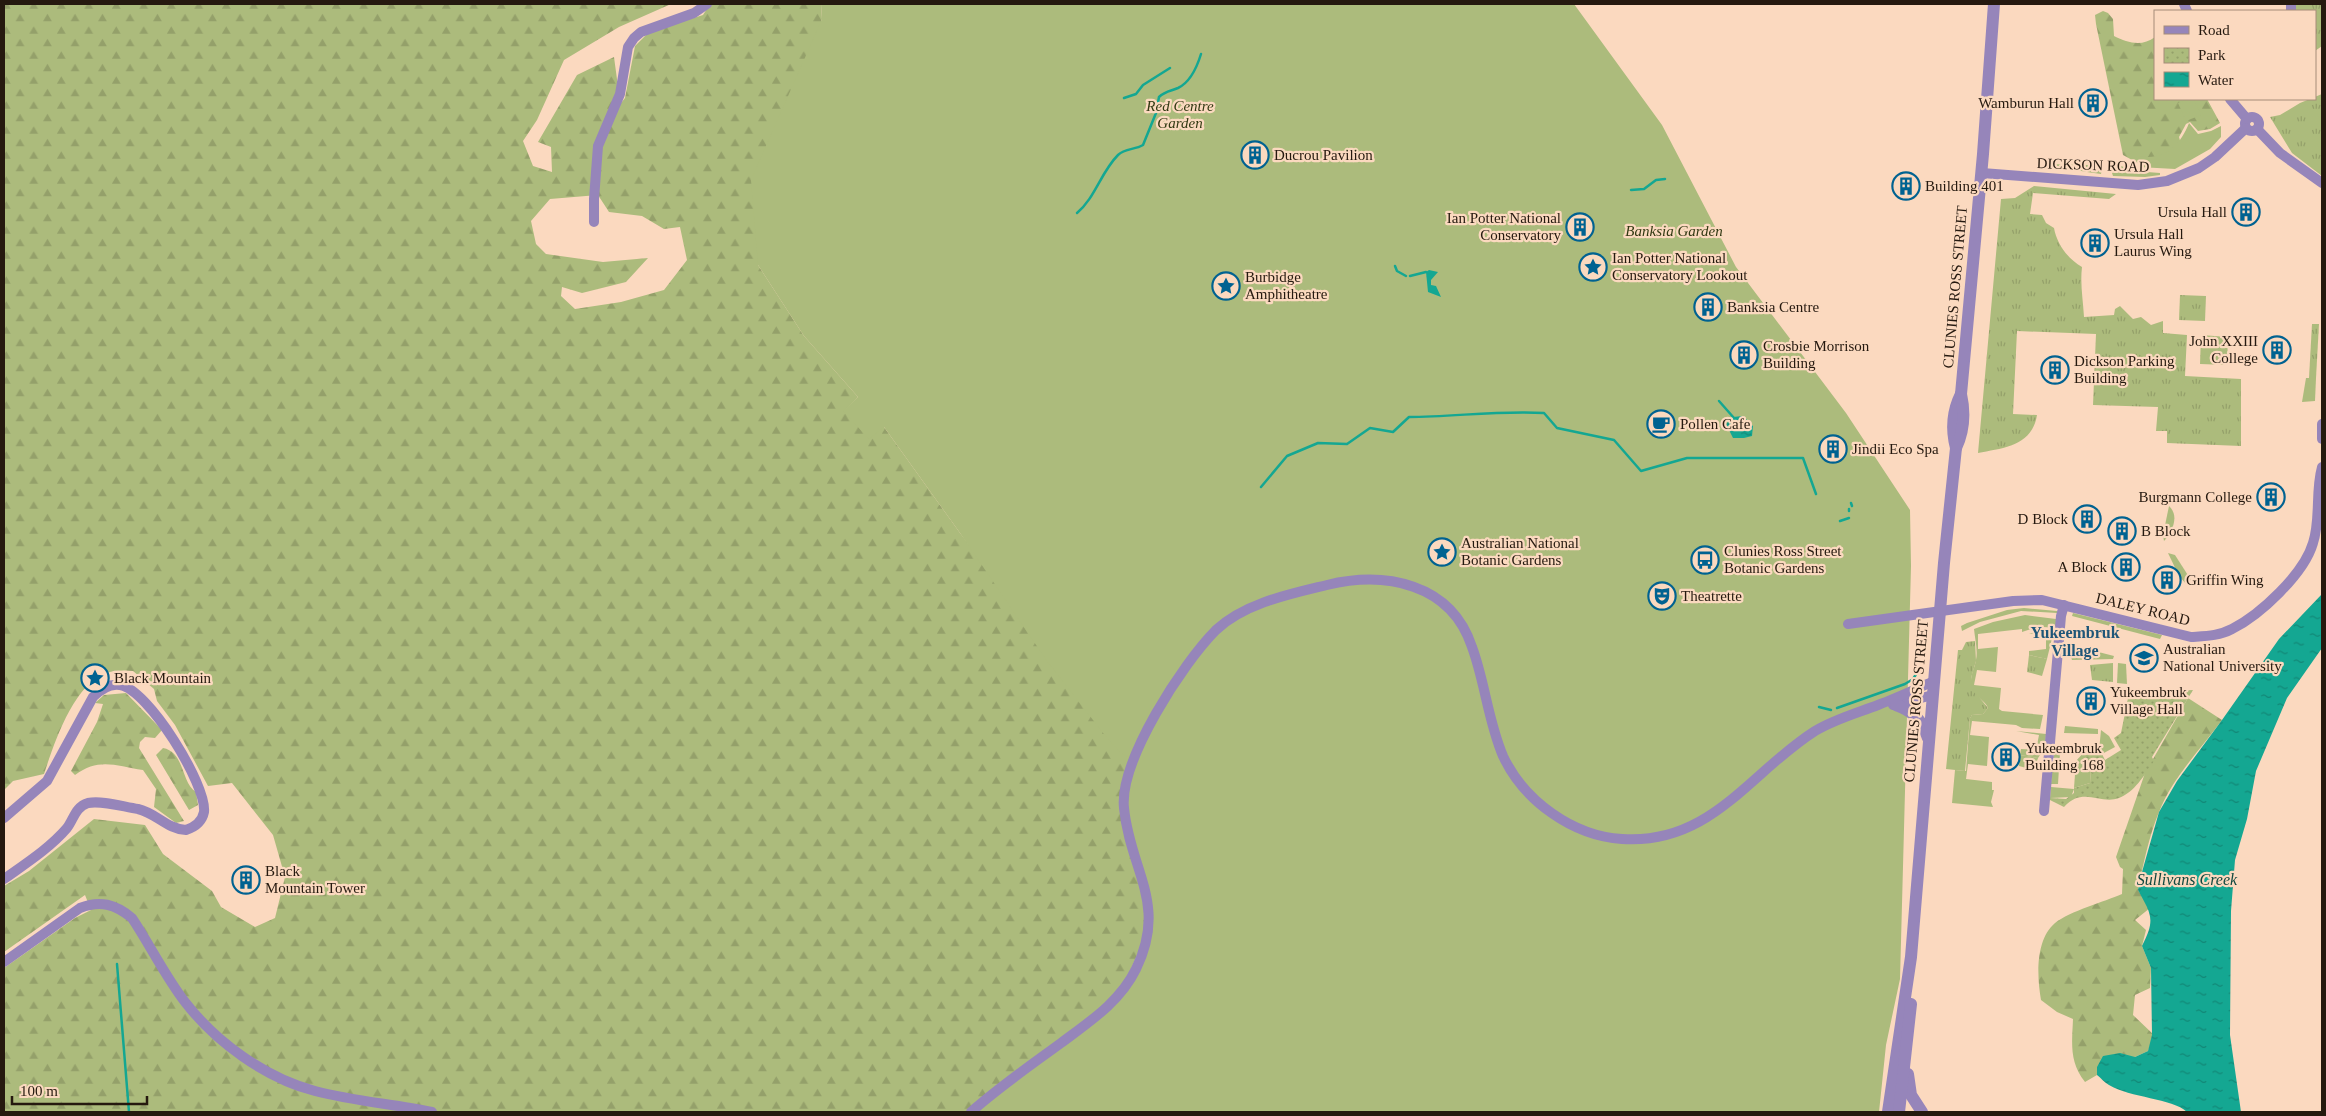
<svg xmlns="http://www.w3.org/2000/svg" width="2326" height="1116" font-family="'Times New Roman',serif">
<defs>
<pattern id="grass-tufts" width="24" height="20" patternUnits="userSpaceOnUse" patternTransform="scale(1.25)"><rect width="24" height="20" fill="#acbb7c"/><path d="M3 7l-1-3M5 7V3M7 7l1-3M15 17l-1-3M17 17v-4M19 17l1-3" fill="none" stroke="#94a06a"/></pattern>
<pattern id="forest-firs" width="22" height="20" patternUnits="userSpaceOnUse" patternTransform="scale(1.25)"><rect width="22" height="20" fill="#acbb7c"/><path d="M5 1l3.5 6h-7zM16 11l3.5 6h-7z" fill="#94a06a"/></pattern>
<pattern id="park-dots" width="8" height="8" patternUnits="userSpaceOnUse" patternTransform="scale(1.25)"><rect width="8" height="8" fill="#acbb7c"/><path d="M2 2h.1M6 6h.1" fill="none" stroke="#94a06a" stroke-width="1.8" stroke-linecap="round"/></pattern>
<pattern id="water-ripples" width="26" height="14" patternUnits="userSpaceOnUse" patternTransform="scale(1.25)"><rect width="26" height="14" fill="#14a792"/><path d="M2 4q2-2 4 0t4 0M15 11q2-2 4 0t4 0" fill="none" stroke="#128776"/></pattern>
</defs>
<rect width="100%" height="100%" fill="#fbd9bf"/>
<!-- grass -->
<g fill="url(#grass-tufts)">
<polygon points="2291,4 2322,5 2322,46 2315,51 2315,11 2291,11"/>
<polygon points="2322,94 2322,176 2292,153 2270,117 2280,115 2300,103"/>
<path d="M2034,186l82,8 -7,5 -76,-6 -3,21 12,1 4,8 8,5c3,16 13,30 28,39 -2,17 1,32 2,50l30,-2 1,-6 5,-3 13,13 8,-2 10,8 12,-4v12l24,2 -2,41 56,3v67l-74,-3v-12h-11l2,-24 -65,-2 3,-71 -79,-3 -4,83 24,1c-5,31 -33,33 -59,38l23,-254 14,-1z"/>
<polygon points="2180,295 2206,296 2205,321 2179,320"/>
<polygon points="2312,324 2319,324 2316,378 2309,378"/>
<polygon points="2201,335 2228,337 2227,365 2200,364"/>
<polygon points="1975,641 1976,661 1971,678 1979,697 1988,708 1983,714 1972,715 1970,718 1965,771 1946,769 1958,650 1962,650 1966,642"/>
<polygon points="2029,655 2047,659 2042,676 2027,672"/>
<polygon points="2113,663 2113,682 2092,680 2090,665"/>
<polygon points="2020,755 2038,758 2034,770 2019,766"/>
</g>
<!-- forest -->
<g fill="url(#forest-firs)" fill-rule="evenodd">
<path d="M4,4h667l-52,23 -55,33 -27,60 -14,21 10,25 19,6 -1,-25 -13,-5 39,-67 37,-18 5,37 -12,27 18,-23 10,-52 14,-14 54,-17 7,-11h111l1,15 -64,246 46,71 54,61 -14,14 40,16 76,106 172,225 17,171 -30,66 -148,117h-967v-144l71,-50 16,-8 -6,-15 -81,57v-66l25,-15 65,-52 51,6 18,29 49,37 9,16 34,20 20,-9 10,-41 -12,-42 -41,-52 -24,3 -33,-61 -18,-24 -3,-12 -21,-18c-8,-1 -19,-1 -27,2 -33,12 -52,71 -62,101l-31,7 -9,9zM598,195l11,17 33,4 22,13 16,-2 7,33 -23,30 -43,12 -46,7 -14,-13 1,-9 20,6 44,-11 22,-24 -45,4 -57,-8 -10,-10 -5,-23 19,-22z"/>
<path d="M2103,11l5,2 5,6 1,17c14,7 28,11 41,1v62h52l13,24 -10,6 -12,2 -8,-9 -4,2 -7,13 4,14 -40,15 -20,-11 -27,-131 -1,-9z"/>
<path d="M126,693l36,37 -7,8 -10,-1 -5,5 -1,6 45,73 -8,2 -22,-16 2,-18 -13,-19c-27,-4 -44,-13 -68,5l-4,-4 26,-49 6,-18 -8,-1 9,-8z"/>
<path d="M2188,698l34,22c-21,29 -50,58 -63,92 -10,24 -16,53 -21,78l12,18 -15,12 11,10 -4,16 9,22 -1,20 -15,7 -2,20 21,20 -6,16 -13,6 -38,10v8l-12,7c-16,-20 -13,-39 -12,-63l-16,-7 -16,-12c-4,-23 -6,-60 14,-77 15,-12 49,-21 67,-29l1,-25 -3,-2 -4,-10 29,-84z"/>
<path d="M163,748c22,4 18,35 33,44l2,13 -9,5 -33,-55z"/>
</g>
<!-- park -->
<path fill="url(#park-dots)" d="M2193,690l-41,67 2,4c-9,13 -19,31 -35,37 -19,7 -36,-12 -55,9l-14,-7v-2l16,1 8,-6v-5l16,-5 1,-15 -15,-7 9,-10 17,3 3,6 16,-10 -7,-12 7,-5 8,-40z"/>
<!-- garden -->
<g fill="#acbb7c">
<polygon points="821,4 1574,4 1662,125 1736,267 1846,413 1910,510 1911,566 1900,979 1886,1045 1879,1112 971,1112 1119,995 1149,929 1123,802 1132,759 1121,753 1107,738 1047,661 960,533 884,427 869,439 843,411 858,397 804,336 758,265 751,180 822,19"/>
<polygon points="2188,99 2194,99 2201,115 2186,121 2178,103"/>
<path d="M2189,123l9,11 13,-3 10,-5v11l-11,12 -35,20 -36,-2v-11c25,5 41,-10 50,-33z"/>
<path d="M2045,164l44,1 3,4h10l-1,5c-19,-2 -37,-7 -55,-9z"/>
<polygon points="2116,164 2134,171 2160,173 2160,175 2145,177 2113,176 2112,173"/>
<polygon points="2306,378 2316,378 2315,401 2302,402"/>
<path d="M2169,506c11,10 3,26 -5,35l-1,-6z"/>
<polygon points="2168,553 2175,555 2191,580 2187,585 2179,576"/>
<polygon points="2024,608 2057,611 2057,613 2021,611 1980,622 1962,631 1961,626 1967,623 2007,610"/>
<polygon points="2073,613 2162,635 2160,639 2072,616"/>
<path d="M2025,615l31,4v9l-13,-1v-2l-21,7v-3l-44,5v15l20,-2 -2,25 -19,-2 -3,15 27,3 -2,21 3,2 41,4 -3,14 -18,-1 -6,-3 -44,-4 -2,14 19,2 -2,29 -19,-2 -2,15 26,3v8h2l-3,12 2,5 -41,-4 3,-33 11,1 4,-53 2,-3 11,-1 5,-6c-3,-8 -12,-10 -15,-18 -5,-13 1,-18 3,-30 2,-9 -1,-21 -2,-31l19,-7z"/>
<polygon points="2046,630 2053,634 2047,659 2029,655 2029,651 2046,649 2046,634 2029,634"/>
<polygon points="2079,647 2114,656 2113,659 2072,660 2071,657 2073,656 2075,657 2080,653"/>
<polygon points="2118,663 2126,664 2127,684 2117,683"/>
<polygon points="2065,726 2098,729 2098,734 2064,733"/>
<polygon points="2101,730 2109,736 2115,747 2102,754 2085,751 2099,751"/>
<polygon points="2016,731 2046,734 2045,748 2038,758 2020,755 2021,749 2036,750 2039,735"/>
<polygon points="2054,753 2060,753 2058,784 2051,784"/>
<polygon points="2076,761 2091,768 2090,783 2074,788"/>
<polygon points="2051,787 2074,789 2071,797 2050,798"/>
</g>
<!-- water -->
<g fill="url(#water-ripples)">
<polygon points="1429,270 1438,272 1431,280 1431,285 1436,286 1441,297 1428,292 1426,272"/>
<polygon points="1743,416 1753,426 1752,436 1744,438 1733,438 1726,424 1733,417"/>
<path d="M2322,594v54l-35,50 -31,73 -9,48 -12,41 -4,51 -1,124 11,77h-54c-15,-14 -57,-14 -78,-27 -4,-2 -8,-7 -12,-10v-8l6,-11 17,-3 15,4 13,-6 4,-16 -1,-67 -9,-22c14,-27 9,-32 -4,-56l2,-11 19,-67 18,-31 45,-61 57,-81z"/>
</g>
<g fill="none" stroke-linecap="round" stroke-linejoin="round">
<!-- stream -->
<g stroke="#14a792" stroke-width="2.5">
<polyline points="1124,98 1136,94 1143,85 1170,68"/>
<polyline points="1631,190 1644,189 1656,180 1665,179"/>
<path d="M1077,213c18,-15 24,-41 41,-58 7,-7 17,-5 25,-10l13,-32 3,-16c6,-6 12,-6 19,-9 13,-6 19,-21 23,-34"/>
<polyline points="1395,266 1397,271 1406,276"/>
<polyline points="1410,276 1426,272"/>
<polyline points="1719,401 1734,418"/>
<path d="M1261,487l26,-31 31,-13 29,1 23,-16 23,4 16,-15c45,0 90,-7 135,-4l13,15 57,12 27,31 46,-13h116l13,36"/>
<polyline points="1851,503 1852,506"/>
<polyline points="1849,511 1849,509"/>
<polyline points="1840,521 1849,518"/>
<polyline points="1819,707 1831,710"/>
<polyline points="1837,708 1905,684 1913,679 1920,668"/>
<polyline points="117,964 129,1112"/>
</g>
<!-- minor -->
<g stroke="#9685ba" stroke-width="10">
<polyline points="2184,4 2187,11"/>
<polyline points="2291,11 2291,4"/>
<polyline points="2230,99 2247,119"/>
<circle cx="2252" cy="124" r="7"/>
<polyline points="2257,129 2280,153 2322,183"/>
<polyline points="1982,173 2138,185 2167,181 2199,168 2215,157 2246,128"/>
<polyline points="594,222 594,199 598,146 620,94 628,47 634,38 641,32 694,13 707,4"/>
<polyline points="2322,424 2322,439"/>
<path d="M1848,624l165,-23 29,-1 149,37c14,-1 28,-1 41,-8 28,-14 72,-55 81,-86 8,-24 2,-51 9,-76"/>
<polyline points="1893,705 1933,695"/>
<polyline points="2044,811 2061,616 2064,605"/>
<path d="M4,818l43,-37 46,-84c7,-7 16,-14 27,-12 28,4 87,100 84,127 -2,10 -9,15 -18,18 -19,-1 -30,-17 -48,-21 -14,-2 -36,-9 -50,-6 -13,4 -14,16 -21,25 -17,20 -42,36 -63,51"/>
<path d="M4,962l76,-54c20,-8 35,-4 52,10 18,27 33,58 53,84 31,40 80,76 130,89 38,10 78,13 117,21"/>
<path d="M971,1112c28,-25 60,-47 90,-69 28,-21 59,-41 75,-74 32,-65 -6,-99 -12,-161 -5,-47 59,-145 92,-178 29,-27 74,-36 111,-45 58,-14 124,-2 145,62 13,35 16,74 31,109 21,45 70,80 119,83 89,6 127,-66 193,-108 20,-12 42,-18 63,-26 19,-7 38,-16 56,-24"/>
</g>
<!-- tertiary -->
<g stroke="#9685ba" stroke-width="12">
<path d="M1956,448c-5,-19 -4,-36 5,-54"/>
<path d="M1896,705c17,6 26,15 32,33"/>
<polyline points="1908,1074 1911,1095 1922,1112"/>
<path d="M1888,1112l23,-155 33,-394 12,-115c8,-17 9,-36 5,-54l22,-240 11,-150"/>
<polyline points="1899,1112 1911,1004"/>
</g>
</g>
<!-- icons -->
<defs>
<g id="building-ring" transform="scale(1.4375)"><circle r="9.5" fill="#fbd9bf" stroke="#006291" stroke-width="1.5"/><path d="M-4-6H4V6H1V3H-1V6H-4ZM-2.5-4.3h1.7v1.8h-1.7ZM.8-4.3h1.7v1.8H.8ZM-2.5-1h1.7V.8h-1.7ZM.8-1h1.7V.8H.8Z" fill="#006291"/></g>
<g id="sight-ring" transform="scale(1.4375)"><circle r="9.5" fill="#fbd9bf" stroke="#006291" stroke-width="1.5"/><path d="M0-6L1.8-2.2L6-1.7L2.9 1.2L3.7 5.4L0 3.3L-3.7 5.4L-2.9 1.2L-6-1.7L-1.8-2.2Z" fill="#006291"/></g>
<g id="cafe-ring" transform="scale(1.4375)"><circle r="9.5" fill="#fbd9bf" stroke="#006291" stroke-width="1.5"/><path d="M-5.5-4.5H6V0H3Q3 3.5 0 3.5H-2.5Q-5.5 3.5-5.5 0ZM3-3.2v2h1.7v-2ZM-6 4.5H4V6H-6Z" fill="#006291"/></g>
<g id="bus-ring" transform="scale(1.4375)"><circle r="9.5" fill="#fbd9bf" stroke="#006291" stroke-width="1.5"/><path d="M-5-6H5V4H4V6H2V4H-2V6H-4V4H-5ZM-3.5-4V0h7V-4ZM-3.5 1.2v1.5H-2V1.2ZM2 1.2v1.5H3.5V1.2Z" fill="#006291"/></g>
<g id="theatre-ring" transform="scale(1.4375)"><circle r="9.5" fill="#fbd9bf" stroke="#006291" stroke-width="1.5"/><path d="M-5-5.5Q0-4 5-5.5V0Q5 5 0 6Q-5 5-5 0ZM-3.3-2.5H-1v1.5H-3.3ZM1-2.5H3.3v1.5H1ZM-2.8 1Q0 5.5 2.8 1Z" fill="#006291"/></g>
<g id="university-ring" transform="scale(1.4375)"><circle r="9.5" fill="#fbd9bf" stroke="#006291" stroke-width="1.5"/><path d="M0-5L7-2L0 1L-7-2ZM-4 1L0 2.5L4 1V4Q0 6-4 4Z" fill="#006291"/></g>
</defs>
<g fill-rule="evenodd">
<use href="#building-ring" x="2093" y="103"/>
<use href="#building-ring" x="1255" y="155"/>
<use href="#building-ring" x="1906" y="186"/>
<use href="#building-ring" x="2246" y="212"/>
<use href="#building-ring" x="1580" y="227"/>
<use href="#building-ring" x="2095" y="243"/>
<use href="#sight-ring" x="1593" y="267"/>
<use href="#sight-ring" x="1226" y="286"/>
<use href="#building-ring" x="1708" y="307"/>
<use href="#building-ring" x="2277" y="350"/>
<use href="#building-ring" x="1744" y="355"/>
<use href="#building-ring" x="2055" y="370"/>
<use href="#cafe-ring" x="1661" y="424"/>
<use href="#building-ring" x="1833" y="449"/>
<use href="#building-ring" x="2271" y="497"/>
<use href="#building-ring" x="2087" y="519"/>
<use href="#building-ring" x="2122" y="531"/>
<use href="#sight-ring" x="1442" y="552"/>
<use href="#bus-ring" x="1705" y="560"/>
<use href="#building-ring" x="2126" y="567"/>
<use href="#building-ring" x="2167" y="580"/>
<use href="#theatre-ring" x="1662" y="596"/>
<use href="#university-ring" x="2144" y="658"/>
<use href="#sight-ring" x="95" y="678"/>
<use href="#building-ring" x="2091" y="701"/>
<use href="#building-ring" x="2006" y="757"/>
<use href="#building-ring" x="246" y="880"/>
</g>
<g text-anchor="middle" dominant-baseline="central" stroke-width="4.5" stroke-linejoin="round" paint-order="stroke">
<!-- poi labels -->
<g font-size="15" fill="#25190f" stroke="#fbd9bf" text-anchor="start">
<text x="2074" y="103" text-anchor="end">Wamburun Hall</text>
<text x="1274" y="155">Ducrou Pavilion</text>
<text x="1925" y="186">Building 401</text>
<text x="2227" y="212" text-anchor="end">Ursula Hall</text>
<text x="1561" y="218" text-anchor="end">Ian Potter National<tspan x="1561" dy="17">Conservatory</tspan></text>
<text x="2114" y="234">Ursula Hall<tspan x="2114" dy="17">Laurus Wing</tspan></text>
<text x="1612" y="258">Ian Potter National<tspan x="1612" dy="17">Conservatory Lookout</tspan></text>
<text x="1245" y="277">Burbidge<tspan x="1245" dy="17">Amphitheatre</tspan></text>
<text x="1727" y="307">Banksia Centre</text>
<text x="2258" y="341" text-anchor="end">John XXIII<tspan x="2258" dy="17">College</tspan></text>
<text x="1763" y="346">Crosbie Morrison<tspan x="1763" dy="17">Building</tspan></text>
<text x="2074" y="361">Dickson Parking<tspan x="2074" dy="17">Building</tspan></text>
<text x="1680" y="424">Pollen Cafe</text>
<text x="1852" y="449">Jindii Eco Spa</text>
<text x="2252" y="497" text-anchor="end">Burgmann College</text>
<text x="2068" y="519" text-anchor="end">D Block</text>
<text x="2141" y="531">B Block</text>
<text x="1461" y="543">Australian National<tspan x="1461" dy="17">Botanic Gardens</tspan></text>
<text x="1724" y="551">Clunies Ross Street<tspan x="1724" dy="17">Botanic Gardens</tspan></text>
<text x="2107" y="567" text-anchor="end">A Block</text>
<text x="2186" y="580">Griffin Wing</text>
<text x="1681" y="596">Theatrette</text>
<text x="2163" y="649">Australian<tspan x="2163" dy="17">National University</tspan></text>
<text x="114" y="678">Black Mountain</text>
<text x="2110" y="692">Yukeembruk<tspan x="2110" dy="17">Village Hall</tspan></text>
<text x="2025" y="748">Yukeembruk<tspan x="2025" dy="17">Building 168</tspan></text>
<text x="265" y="871">Black<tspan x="265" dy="17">Mountain Tower</tspan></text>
</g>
<!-- park labels -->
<g font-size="15" font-style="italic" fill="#323913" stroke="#fbd9bf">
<text x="1180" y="106">Red Centre<tspan x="1180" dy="17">Garden</tspan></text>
<text x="1674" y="231">Banksia Garden</text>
</g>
<!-- street labels -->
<g font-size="15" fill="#25190f" stroke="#fbd9bf">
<text transform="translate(2093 165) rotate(2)">DICKSON ROAD</text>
<text transform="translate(1955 287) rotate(-85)">CLUNIES ROSS STREET</text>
<text transform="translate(2143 609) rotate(14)">DALEY ROAD</text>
<text transform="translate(1916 701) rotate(-85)">CLUNIES ROSS STREET</text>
</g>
<!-- neighbourhood labels -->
<g font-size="16" font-weight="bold" fill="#1e5678" stroke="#fbd9bf">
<text x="2075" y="632">Yukeembruk<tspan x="2075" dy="18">Village</tspan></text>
</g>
<!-- water labels -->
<g font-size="16" font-style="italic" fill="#11483f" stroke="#fbd9bf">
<text x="2187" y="879">Sullivans Creek</text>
</g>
</g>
<!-- border -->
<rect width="2326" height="1116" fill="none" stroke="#25190f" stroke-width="10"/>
<!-- legend -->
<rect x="2154" y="10" width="162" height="90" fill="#fbd9bf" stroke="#a58c79"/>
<rect x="2164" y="26" width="25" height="8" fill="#9685ba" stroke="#a58c79"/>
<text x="2198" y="35" font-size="15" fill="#25190f">Road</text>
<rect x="2164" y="48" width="25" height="15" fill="url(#park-dots)" stroke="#a58c79"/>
<text x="2198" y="60" font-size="15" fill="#25190f">Park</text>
<rect x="2164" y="72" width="25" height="15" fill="url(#water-ripples)" stroke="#a58c79"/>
<text x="2198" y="85" font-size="15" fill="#25190f">Water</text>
<!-- scale -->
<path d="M12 1096v8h135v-8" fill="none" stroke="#25190f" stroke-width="2.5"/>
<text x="20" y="1096" font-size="15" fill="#25190f" stroke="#fbd9bf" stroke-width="4" paint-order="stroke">100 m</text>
</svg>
